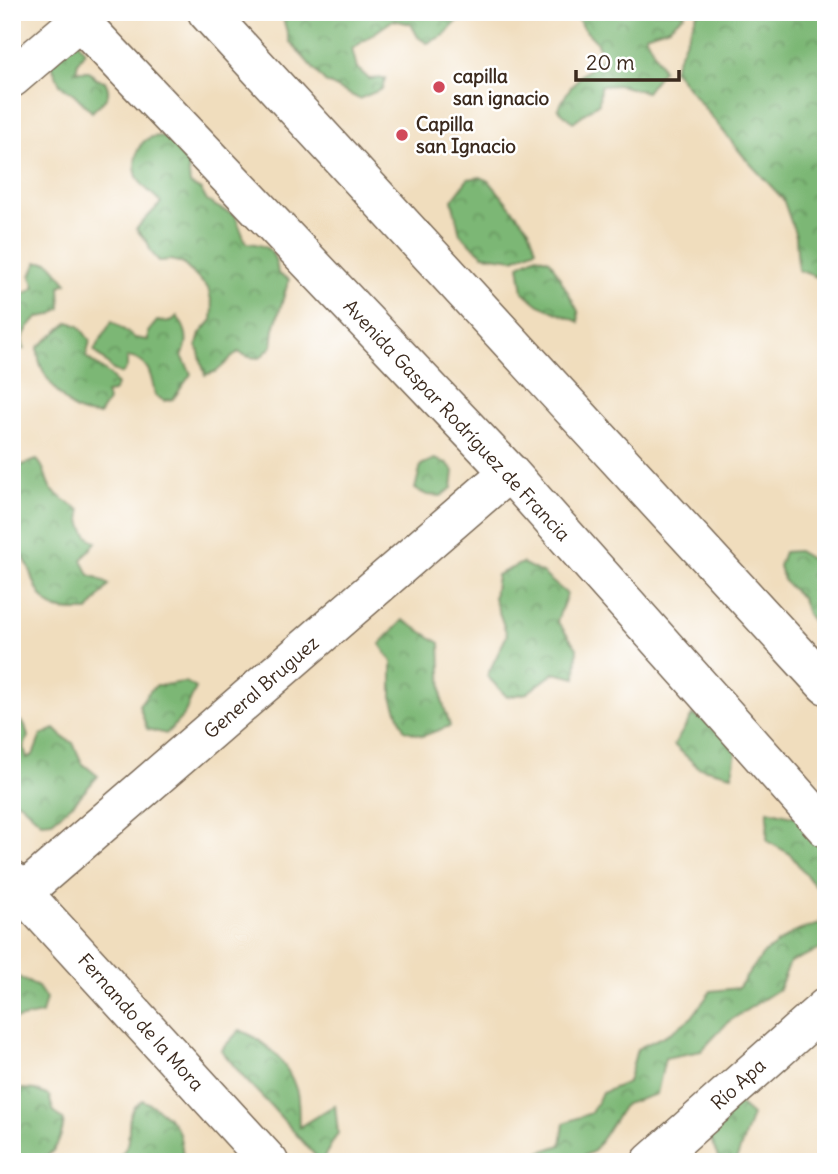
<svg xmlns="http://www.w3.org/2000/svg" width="838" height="1174" font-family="Delius,sans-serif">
<defs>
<pattern id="forest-crowns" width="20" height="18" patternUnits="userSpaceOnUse" patternTransform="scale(1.75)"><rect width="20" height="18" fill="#7cb775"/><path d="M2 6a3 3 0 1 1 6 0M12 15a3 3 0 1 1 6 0" fill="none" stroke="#67955f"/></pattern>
</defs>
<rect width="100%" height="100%" fill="#fff"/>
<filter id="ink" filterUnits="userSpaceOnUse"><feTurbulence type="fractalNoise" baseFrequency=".0143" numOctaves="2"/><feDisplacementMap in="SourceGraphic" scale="14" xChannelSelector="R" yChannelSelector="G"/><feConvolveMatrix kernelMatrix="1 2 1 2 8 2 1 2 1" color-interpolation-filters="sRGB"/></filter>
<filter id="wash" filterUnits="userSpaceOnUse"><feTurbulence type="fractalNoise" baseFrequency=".00686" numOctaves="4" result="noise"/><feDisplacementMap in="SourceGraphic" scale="28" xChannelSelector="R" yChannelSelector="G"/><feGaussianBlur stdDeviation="1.57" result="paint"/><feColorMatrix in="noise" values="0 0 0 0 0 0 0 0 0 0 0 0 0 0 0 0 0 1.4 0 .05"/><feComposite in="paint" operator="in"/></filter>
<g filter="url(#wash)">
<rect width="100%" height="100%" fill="#f0ddbd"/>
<!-- forest -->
<g fill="url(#forest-crowns)" stroke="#5c704a" stroke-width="2">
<polygon points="281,12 495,12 477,21 457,21 445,35 427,43 418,37 411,24 393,20 352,49 357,68 369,79 385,78 382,89 359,99 325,82 290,42"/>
<polygon points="575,12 683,12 685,14 669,27 645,35 663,70 646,92 619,85 600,86 599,103 573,122 558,109 568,91 581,75 604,57 595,40 582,27"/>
<polygon points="698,12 826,12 826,270 817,277 798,270 796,236 783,199 745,158 673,69"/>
<path d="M74,37l11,14 -7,11 -2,9h13l7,8 9,2c9,17 -2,19 -13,31l-18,-18 -14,-9 -9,-22z"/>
<path d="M161,136l8,4 18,16 3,28 11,6 6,11 16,9 12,5 11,28c22,1 30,8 32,31l11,5 -15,50 -2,17 -12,12 -11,-1 -11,-5 -21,19 -12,4 -8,-30 3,-11 12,-14 1,-12 -5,-20 -26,-25 -11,-3 -12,1 -8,-9 -3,-9 -12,-14 25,-26c-6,-8 -14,-12 -20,-20 -10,-12 -7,-38 8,-45 4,-2 8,-1 12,-2z"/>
<polygon points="481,177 490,182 529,229 536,249 514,259 483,255 460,234 452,200 468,179"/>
<polygon points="537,256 550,260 578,311 579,322 539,305 523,292 519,265"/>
<polygon points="37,262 49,262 67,283 60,286 61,308 51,315 39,317 29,326 22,339 24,349 12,350 12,280 18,292 26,293 35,287 31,276"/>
<path d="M177,316c10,14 13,25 5,40l9,18 -18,25 -9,2 -9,-6c-4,-20 -5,-35 -28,-38v10l-5,7 -9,-4 -19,-20 18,-29 23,17 13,2v-8l9,-11 14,1z"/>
<path d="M69,322l10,4 11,15 -4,16 24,18 7,10 -4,7 -7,1 2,8 -9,14c-7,0 -14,-1 -21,-4 -7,-3 -12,-9 -17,-15 -12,-14 -24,-29 -23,-49z"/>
<polygon points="434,459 447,463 454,471 452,488 441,496 427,495 415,489 421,465"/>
<path d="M37,460c10,9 7,19 15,30 7,8 19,14 28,20 1,14 3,25 16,32l-14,18 7,15 9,3 11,7 -21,26c-10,0 -24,1 -33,-3 -14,-7 -20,-22 -24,-36 -3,-8 -9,-16 -12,-25 -10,-24 -10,-57 0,-81z"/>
<polygon points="798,551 826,568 826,630 816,626 807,614 802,599 783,580 779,566 784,552"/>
<polygon points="522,563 542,573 567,594 557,621 577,648 576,678 554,673 527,693 507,697 487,676 507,635 494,598 497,575"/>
<polygon points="403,620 440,643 442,700 450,726 423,736 404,730 392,697 392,662 380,644"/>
<path d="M186,682l10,6 -12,27 -18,19 -19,-5 -8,-24 11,-14 7,-6c10,1 19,-3 29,-3z"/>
<polygon points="693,714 720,730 736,752 732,775 698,767 674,745"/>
<polygon points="12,718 19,720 25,725 28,737 24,747 27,758 33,755 41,735 55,729 64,738 73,743 82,763 98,776 74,803 52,821 41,822 20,803 12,799"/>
<polygon points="768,810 821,823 826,832 826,897 810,880 790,854 767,841"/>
<polygon points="826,901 826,944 821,949 790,962 779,989 728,1022 701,1051 665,1058 657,1094 625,1104 594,1151 571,1162 519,1162 519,1159 561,1145 564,1123 591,1113 602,1093 628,1082 637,1049 672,1032 692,1017 711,991 738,988 764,953 794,932 820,924"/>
<polygon points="12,974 38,987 46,999 42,1014 12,1020"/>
<path d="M240,1030c25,11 47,31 56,59 4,11 2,26 3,38l36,-22 3,28 -17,29 -51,-57 -25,-26 -24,-29z"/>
<path d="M22,1089l13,1 14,6 4,14 11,11c-2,14 -7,33 -23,37 -8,3 -20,1 -29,1v-61z"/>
<path d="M142,1100c13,6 27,16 35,29 4,8 5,18 6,27l12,6h-82c26,-19 9,-37 21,-54 2,-3 6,-5 8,-8z"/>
<polygon points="737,1102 752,1115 736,1161 720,1162 704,1123"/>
</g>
</g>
<g filter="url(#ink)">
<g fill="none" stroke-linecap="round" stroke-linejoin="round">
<!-- minor casing -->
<g stroke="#7a6956" stroke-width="41">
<g id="minor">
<polyline points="74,12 79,20 509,472 826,828"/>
<polyline points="207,12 826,685"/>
<polyline points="12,78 89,12"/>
<polyline points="12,881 269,1162"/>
<polyline points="12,902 509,472"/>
<polyline points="651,1162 826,1007"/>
</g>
</g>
<!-- minor -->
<use href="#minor" stroke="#fff" stroke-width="38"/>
</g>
</g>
<!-- markers -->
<g fill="#d1495b" stroke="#fff" stroke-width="2.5">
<circle cx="439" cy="87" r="7"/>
<circle cx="402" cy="135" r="7"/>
</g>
<g text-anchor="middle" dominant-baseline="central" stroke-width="5" stroke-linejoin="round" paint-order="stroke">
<!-- poi labels -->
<g font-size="19" font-weight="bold" fill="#3b2a1e" stroke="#fff" text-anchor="start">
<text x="453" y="76">capilla<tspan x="453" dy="22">san ignacio</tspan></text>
<text x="416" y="124">Capilla<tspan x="416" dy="22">san Ignacio</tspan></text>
</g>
<!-- street labels -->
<g font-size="19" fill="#3b2a1e" stroke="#fff">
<text transform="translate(457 420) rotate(47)">Avenida Gaspar Rodríguez de Francia</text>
<text transform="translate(261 687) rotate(-41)">General Bruguez</text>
<text transform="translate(141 1022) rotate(48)">Fernando de la Mora</text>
<text transform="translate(738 1084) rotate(-42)">Río Apa</text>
</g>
</g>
<!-- margin -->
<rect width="838" height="1174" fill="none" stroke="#fff" stroke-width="42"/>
<!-- scale -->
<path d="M576 70v10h103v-10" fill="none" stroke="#3b2a1e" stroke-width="3.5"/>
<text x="586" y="70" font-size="21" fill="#3b2a1e" stroke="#ffffff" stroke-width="5" paint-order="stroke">20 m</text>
</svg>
